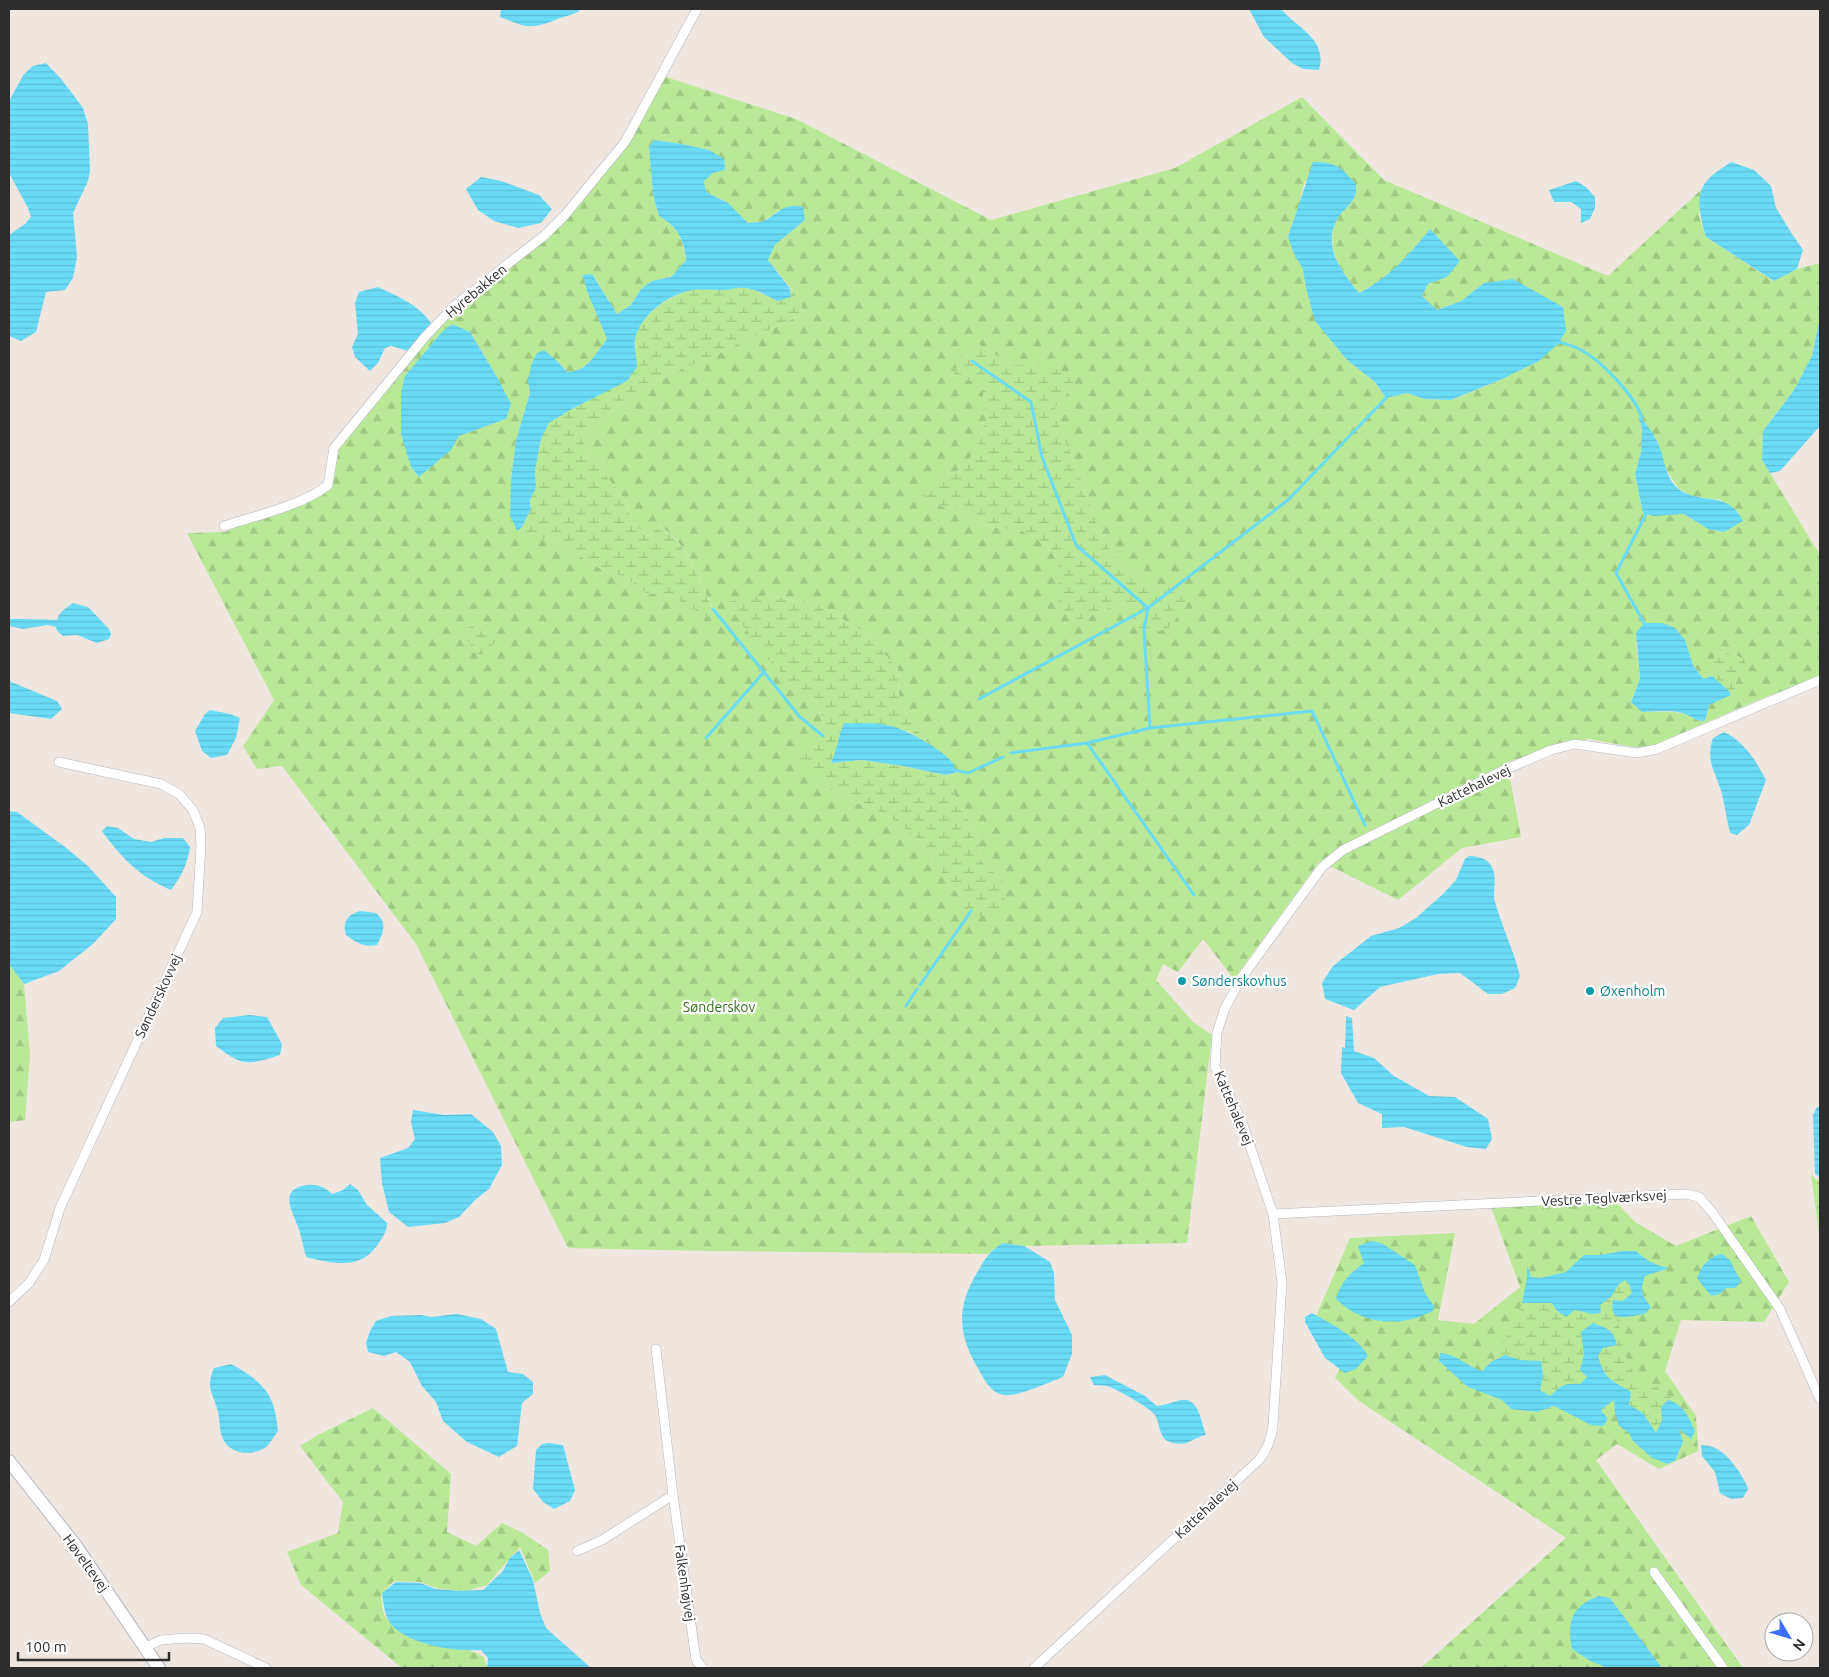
<svg xmlns="http://www.w3.org/2000/svg" width="1829" height="1677" font-family="Ubuntu,sans-serif">
<defs>
<pattern id="forest-firs" width="22" height="20" patternUnits="userSpaceOnUse" patternTransform="scale(1.25)"><rect width="22" height="20" fill="#b9e997"/><path d="M5 1l3.5 6h-7zM16 11l3.5 6h-7z" fill="#9fc882"/></pattern>
<pattern id="wetland-marsh" width="20" height="14" patternUnits="userSpaceOnUse" patternTransform="scale(1.25)"><rect width="20" height="14" fill="#b9e997"/><path d="M1 5h8M5 5V1M11 12h8M15 12V8" fill="none" stroke="#9fc882"/></pattern>
<pattern id="water-rules" width="6" height="5" patternUnits="userSpaceOnUse" patternTransform="scale(1.25)"><rect width="6" height="5" fill="#6bdcf8"/><path d="M0 2.5h6" fill="none" stroke="#5dbdd5"/></pattern>
</defs>
<rect width="100%" height="100%" fill="#efe7df"/>
<!-- forest -->
<g fill="url(#forest-firs)" fill-rule="evenodd">
<path d="M666,77l130,42 195,101 184,-52 127,-71 82,83 224,96 94,-87 -3,27 7,21 67,44 24,-12 23,-6v54l-8,39 -18,34 -31,41 -1,29 58,95v121l-64,25 -111,48 -57,-10 -81,23 14,75 -59,11 -64,52 -78,-39 -86,118 -31,-40 -25,33 -15,-8 -7,16 37,42 19,13 -25,208 -163,3c-17,-2 -23,-5 -36,8l-280,-3 -140,-3 -152,-304 -134,-178 -25,3 -14,-23 31,-46 -87,-167 38,-1 105,-46 9,-40 96,-115 30,-31 69,-54 93,-103zM654,140l28,4 27,6 4,23 -9,8 2,11 22,11 20,20 14,-1 18,-12 25,10 -30,25 -7,15 34,42 -1,13 -109,50 -48,20 -37,30 -15,15 -9,16 42,54 7,22 15,14 13,-10c30,19 37,52 53,82l-6,9 -36,-21 -25,-3 -21,-16 -24,-8 -29,-18 -17,-15 -11,3 -34,-24 1,-35 5,-40 14,-47 27,-32 10,11c23,-1 27,-17 40,-33l-23,-64h9l24,39 14,-9 10,-16 11,-8 19,-4 15,-17c-3,-20 -8,-33 -27,-44l-6,-21 -4,-48zM1305,181l50,15c-6,8 -13,15 -17,22 -16,28 4,54 21,75l24,-14 25,-22 22,-28 12,14 5,34 -19,7 -6,12 15,14 24,-9 23,-18 82,48 -8,13 -58,36 -38,16 -11,4 -27,-1 -17,-6 -21,5 -11,-16 -28,-22 -13,-16 -28,-56 -6,-89zM470,332l27,45 9,42 -47,17 -40,41 -8,-10zM978,344l34,21h24l39,19 -20,24 8,28 16,37 20,57 13,24 23,24 14,12 17,-4 -31,38 -8,-20 -14,2 -35,15 -20,-14v-46l-14,-19 -22,-11 -36,-5 -26,-15 -33,-8 12,-25 25,-10 13,-22 9,-27zM1640,416l18,26 6,24 14,22 13,8 30,4 18,13 -31,16 -24,-15 -41,-1 -8,-39 6,-22 1,-22zM767,595l55,12 45,27 31,35 1,31 13,24 17,20 25,21 -1,9 -8,1 6,5 5,19 20,33 6,30 23,21 -31,33 -60,-81 -29,-21 -46,-18 -13,-63 -8,-29zM1685,640l8,25 10,14 9,-3 4,-23 7,-1 15,4v20l-3,10 1,7 -21,8 -6,4 -3,13 -6,3c-18,-12 -37,-9 -58,-9l-11,-11 9,-22 -4,-36z"/>
<polygon points="9,964 24,984 30,1055 25,1120 9,1122"/>
<polygon points="1811,1175 1820,1183 1820,1240"/>
<polygon points="1618,1204 1635,1222 1676,1246 1751,1216 1789,1282 1764,1322 1681,1320 1665,1371 1696,1416 1698,1451 1659,1469 1617,1444 1596,1460 1743,1668 1421,1668 1566,1538 1359,1401 1335,1378 1354,1341 1316,1316 1350,1238 1455,1233 1438,1320 1474,1324 1520,1287 1491,1207"/>
<path d="M373,1408l78,66 -4,58 29,14 26,-23 21,10 25,17 2,21 -15,12 -15,-36 -33,38 -21,6 -27,-2 -19,-7 -26,-1 -13,14c1,6 1,13 3,19 1,3 4,6 7,9 25,29 65,17 93,34l3,11h-85l-101,-83 -14,-33 51,-19 5,-31 -43,-56 18,-11z"/>
</g>
<!-- wetland -->
<g fill="url(#wetland-marsh)">
<path d="M741,287l10,2 28,12 11,-4 -1,-10 13,15 -1,13 -109,50 -48,20 -37,30 -15,15 -9,16 42,54 7,22 15,14 13,-10c30,20 37,52 53,83l-6,9 -36,-22 -25,-3 -21,-16 -24,-8 -29,-18 -17,-15 -11,3 -15,1 -12,-9 5,-4 9,-18 -1,-9 6,-12 -1,-17 6,-32 8,-16 23,-14 20,-10 44,-52c-7,-26 34,-52 55,-57 10,-2 21,0 31,0 7,0 13,-2 19,-3z"/>
<polygon points="978,344 1012,365 1036,365 1063,371 1075,384 1055,408 1063,436 1079,473 1099,530 1112,554 1135,578 1149,589 1166,586 1182,590 1187,606 1168,628 1146,636 1135,624 1126,604 1113,606 1078,621 1058,607 1058,561 1044,542 1022,531 986,526 960,511 927,503 924,492 939,478 964,468 977,446 986,419 982,384 953,377 959,357"/>
<path d="M767,595l55,12 45,27 31,35 1,31 13,24 17,20 -20,-12 -18,-6 -47,-3c-5,14 -7,27 -13,40l30,-3 42,6 42,9 6,5 5,19 20,33 6,30 23,21v23l-14,10h-17l-60,-81 -29,-21 -46,-18 -26,-20 -15,-22 28,-21 -8,-29 -30,-24 -22,-23 -40,-55z"/>
<polygon points="473,623 484,624 499,639 481,655 473,652 465,632"/>
<polygon points="1723,652 1738,656 1746,660 1735,685 1736,693 1731,695 1729,691 1712,676 1715,653"/>
<path d="M1625,1280l4,4 3,9 -9,8 -10,14 4,3 9,39 11,24h11l29,21 -9,-2 -6,7v13l-6,14 -13,-21 -14,-8 -7,-19c-14,-4 -20,-16 -24,-30l5,-8 13,-3 -35,-13 3,23 -4,15 8,6 -8,8c-16,-1 -19,1 -30,12l-10,-6 3,-15 -2,-14 -21,-1 -15,-5 -14,7 16,-26 15,-33h30l40,11 9,-1 -1,-8 11,-8 8,-13z"/>
</g>
<!-- water -->
<g fill="url(#water-rules)">
<path d="M501,9h80c-6,6 -13,6 -21,9 -29,12 -32,10 -60,-1z"/>
<path d="M1249,9h32c16,19 47,30 38,61l-16,-1 -11,-6 -28,-26z"/>
<polygon points="46,63 62,80 83,108 88,124 90,171 88,181 73,213 77,257 73,278 65,290 46,292 36,332 21,341 9,336 9,235 25,224 31,217 28,208 9,173 9,101 24,74 33,66"/>
<path d="M654,140l28,4 27,6 15,9 1,11 -12,3 -9,8 2,11 22,11 20,20c5,-1 11,0 16,-2 15,-8 20,-19 39,-14l2,13 -30,25 -7,15 21,27 2,10 -13,4c-9,-4 -18,-10 -28,-12 -9,-3 -17,0 -26,1 -11,0 -21,-1 -31,0 -24,4 -54,25 -58,50 -1,8 2,19 2,27l-10,14 -55,28 -23,14 -8,16 -6,32 1,17 -6,12 1,9 -9,18 -5,4 -7,-16 1,-35 5,-40 14,-47 -2,-13 4,-17 5,-10 7,-3 13,11 10,11c22,-1 27,-17 40,-33l-20,-48 -4,-16 9,-1 25,40 14,-9 10,-16 11,-8 19,-4 15,-17c-2,-20 -8,-33 -27,-44l-6,-21 -4,-48z"/>
<path d="M1313,162c23,0 28,5 43,22 0,4 0,9 -1,12 -3,8 -13,15 -17,22 -17,28 4,54 21,75 31,-16 49,-37 71,-64l30,32 -13,16 -19,7 -6,12 15,14 24,-9 23,-18 29,-4 50,28 3,24 -8,13 -19,17 -39,19 -49,20 -27,-1 -17,-6 -21,5 -11,-16 -28,-22 -32,-39 -9,-33 -3,-19 -9,-15 -6,-17z"/>
<path d="M1731,162l23,8 17,16 5,22 16,26 11,16 -6,19 -23,12 -68,-44c-4,-14 -10,-34 -4,-48 4,-12 19,-20 29,-27z"/>
<polygon points="481,177 501,181 539,195 552,209 541,223 518,228 494,221 478,210 466,189"/>
<polygon points="1576,181 1586,187 1595,197 1595,208 1590,219 1581,223 1581,209 1571,202 1554,202 1549,190"/>
<path d="M378,287c19,9 41,18 53,36l-23,28 -17,-5 -6,2 -7,15 -8,8 -15,-14 -3,-10 6,-13 -3,-31 4,-11z"/>
<polygon points="1820,317 1820,426 1780,471 1770,473 1762,460 1763,431 1794,390 1812,356"/>
<polygon points="452,324 470,332 497,377 511,404 506,419 459,436 451,450 419,477 411,467 401,434 401,393 405,376 441,333"/>
<path d="M1639,415c6,8 13,16 18,26 8,15 7,38 23,49 22,15 48,0 63,31l-19,11 -16,-3 -24,-15 -31,2 -10,-3 -8,-39 6,-22 1,-22z"/>
<path d="M73,603l15,4 21,22 2,5 -2,5 -12,4 -20,-8 -14,1 -6,-5 -1,-4 -8,-2 -25,4 -14,-3v-7c16,0 32,0 48,1 2,-8 9,-12 16,-17z"/>
<path d="M1644,623h18l13,5 10,12 8,25 10,14 9,-3 17,15 2,4 -22,10 -3,13 -2,3c-7,1 -14,-6 -22,-8 -13,-3 -26,-1 -40,-1l-11,-10 9,-23 -4,-46z"/>
<polygon points="9,681 57,701 62,709 51,719 9,713"/>
<polygon points="210,710 230,714 240,718 236,738 227,755 211,758 202,751 195,731 205,714"/>
<path d="M844,723c15,1 32,-1 47,3 15,3 56,26 63,39 1,2 1,5 1,8l-10,2 -42,-9 -42,-6 -30,3c6,-13 7,-26 13,-40z"/>
<path d="M1724,732c20,9 32,29 42,48l-17,45 -12,10 -7,-2c-3,-13 -5,-26 -8,-39 -6,-22 -17,-32 -9,-56z"/>
<polygon points="9,811 17,812 65,847 88,866 116,897 116,919 94,943 59,971 24,984 9,964"/>
<path d="M107,826l11,2 16,11 17,3 13,-4h19l7,9c-2,16 -9,30 -19,43 -31,-13 -50,-32 -69,-59z"/>
<path d="M1469,856c7,0 17,2 21,8 9,12 2,26 5,38 7,25 19,49 25,74l-5,12 -13,6h-14l-28,-21 -22,1 -58,13 -26,23 -29,-11 -3,-16 11,-17 38,-30 28,-8 17,-10 27,-24 13,-14 9,-21z"/>
<path d="M361,911l15,2c12,10 7,20 1,32 -12,3 -22,-3 -31,-10 -4,-14 2,-21 15,-24z"/>
<path d="M250,1015l17,2 15,27 -2,11c-32,10 -37,12 -64,-9l-1,-18 8,-10z"/>
<polygon points="1346,1016 1352,1018 1354,1051 1374,1058 1394,1076 1429,1096 1455,1097 1488,1119 1492,1139 1486,1149 1467,1147 1404,1127 1382,1128 1382,1114 1358,1103 1341,1073 1342,1047 1345,1048"/>
<polygon points="1817,1107 1820,1107 1820,1177 1815,1174 1813,1115"/>
<polygon points="413,1110 444,1115 471,1114 493,1132 501,1146 502,1165 489,1189 475,1200 459,1217 445,1223 408,1227 389,1212 382,1183 380,1158 408,1148 415,1139 411,1122"/>
<path d="M350,1184l8,6 9,15 20,18c0,8 -3,12 -7,18 -17,30 -46,23 -74,16 -3,-10 -4,-20 -8,-30 -6,-17 -20,-38 9,-42 10,-1 18,2 25,9l11,-4z"/>
<path d="M1372,1241l11,3 32,21 10,28 9,13 -1,5c-33,17 -71,14 -97,-12 5,-17 14,-26 28,-36l-6,-17z"/>
<path d="M1003,1243l21,3 26,16 4,11 1,27 17,35v19l-9,23c-13,5 -46,20 -59,18 -13,-2 -18,-13 -24,-23 -22,-37 -25,-63 -2,-101 7,-12 12,-21 25,-28z"/>
<path d="M1622,1251h14c11,10 19,14 33,17l-24,8c-5,15 -3,19 6,31l-6,7c-17,2 -37,11 -32,-14l10,1 9,-8 -3,-9 -4,-4 -6,4 -8,13 -11,8 1,8 -9,1 -17,-4 -9,7 -9,-6 -5,-8h-30l5,-25v-13l4,12 9,1 26,-6 18,-17h16z"/>
<path d="M1722,1254l8,6 11,22 -6,6h-9l-6,6 -9,2 -14,-18c5,-13 11,-21 25,-24z"/>
<path d="M1312,1313c18,10 47,25 56,43l-12,13 -11,4 -20,-15 -20,-36v-5z"/>
<polygon points="457,1314 481,1319 496,1329 508,1372 523,1374 533,1382 533,1394 522,1403 517,1446 499,1457 467,1442 443,1421 436,1402 422,1386 410,1362 396,1352 384,1356 368,1352 366,1343 370,1331 376,1321 391,1316 421,1315 431,1317"/>
<path d="M1593,1323c15,6 20,6 24,22l-14,3 -5,8c7,25 13,23 33,36l-2,13 14,8 13,20 6,-13 -1,-13 7,-7c15,4 21,17 27,31l-4,8 -12,-10 4,13 -8,19 -8,3 -16,-7 -18,-16 -4,-8 -10,-7 -4,-14 -1,-12 -13,10 7,9 -5,7 -12,-1 -37,-19 -17,6 -26,-3 -9,-9 -34,-13 -29,-26 1,-8c19,2 24,12 42,18l9,-9 14,-7 15,5 21,1 2,14 -3,15 10,6c12,-11 14,-13 30,-12l7,-7 -7,-7 4,-15 -3,-23z"/>
<path d="M231,1364c19,10 38,23 43,44 2,7 3,16 4,23 -4,5 -9,15 -15,18 -14,7 -33,5 -40,-10 -4,-8 -3,-19 -5,-27 -5,-20 -13,-23 -4,-44z"/>
<path d="M1105,1375l40,21 12,10c9,-1 15,-4 24,-6 18,-3 20,22 25,35 -15,3 -15,11 -33,8 -15,-3 -12,-18 -18,-28 -5,-7 -37,-25 -45,-28 -5,-2 -11,-1 -16,-2l-4,-8z"/>
<polygon points="549,1443 563,1445 575,1490 570,1501 554,1509 543,1502 533,1489 536,1450 542,1444"/>
<path d="M1701,1445c6,0 14,2 19,6 9,5 25,27 28,38l-5,9 -12,1 -11,-6 -5,-21 -13,-16z"/>
<path d="M519,1550l14,30 7,33 6,15 45,40h-104l1,-10 -7,-8c-25,2 -74,-5 -91,-27 -5,-7 -7,-21 -8,-30l14,-11 24,1 16,6 23,2 24,-1 20,-19 6,-12z"/>
<path d="M1599,1596l11,2 52,70h-56l-5,-3 -9,-3 -20,-13c-5,-27 -1,-43 27,-53z"/>
</g>
<g fill="none" stroke-linecap="round" stroke-linejoin="round">
<!-- stream -->
<g stroke="#6bdcf8" stroke-width="3">
<path d="M1559,342c7,2 15,4 22,8 21,11 54,46 61,68"/>
<polyline points="972,361 1031,402 1042,457 1076,545 1148,608 1144,630 1150,728 1087,743 1011,753"/>
<polyline points="713,609 800,717 823,736"/>
<polyline points="1644,623 1616,573 1646,514"/>
<polyline points="979,699 1148,608 1288,500 1386,398"/>
<polyline points="1150,728 1312,711 1365,825"/>
<polyline points="706,738 764,672"/>
<polyline points="1087,743 1194,895"/>
<polyline points="954,770 968,773 1003,757"/>
<polyline points="920,985 971,911"/>
<polyline points="906,1006 917,989"/>
</g>
<!-- street casing -->
<g stroke="#b3b6c1" stroke-width="10">
<g id="street">
<path d="M224,526c28,-9 82,-22 104,-41l6,-37 90,-110 30,-32 91,-71 20,-20 60,-73 72,-133"/>
<polyline points="1273,1214 1686,1194 1699,1197 1712,1212 1780,1309 1820,1399"/>
<polyline points="9,1302 29,1283 44,1260 60,1208 197,912 201,846 200,828 193,810 179,794 161,784 59,762"/>
<polyline points="656,1349 673,1495 696,1660 703,1668"/>
<polyline points="577,1551 602,1540 673,1495"/>
<polyline points="1654,1572 1723,1668"/>
<polyline points="146,1647 161,1640 186,1638 204,1639 266,1668"/>
<path d="M1034,1668l225,-208c9,-12 12,-21 14,-35l9,-142 -9,-69 -31,-92 -27,-55 2,-34 8,-25 15,-28 82,-113 21,-17 159,-79 49,-21 24,-6 62,9 20,-4 163,-69"/>
</g>
</g>
<!-- secondary casing -->
<g stroke="#b3b6c1" stroke-width="14">
<polyline id="secondary" points="9,1461 76,1546 159,1668"/>
</g>
<!-- street -->
<use href="#street" stroke="#fff" stroke-width="9"/>
<!-- secondary -->
<use href="#secondary" stroke="#fff" stroke-width="12"/>
</g>
<!-- markers -->
<g fill="#0f9aa8" stroke="#fff" stroke-width="2">
<circle cx="1182" cy="981" r="5"/>
<circle cx="1590" cy="991" r="5"/>
</g>
<g text-anchor="middle" dominant-baseline="central" stroke-width="4.5" stroke-linejoin="round" paint-order="stroke">
<!-- street labels -->
<g font-size="14" fill="#2d2d2d" stroke="#fff">
<text transform="translate(476 291) rotate(-40)">Hyrebakken</text>
<text transform="translate(1474 786) rotate(-26)">Kattehalevej</text>
<text transform="translate(158 996) rotate(-65)">Sønderskovvej</text>
<text transform="translate(1234 1108) rotate(67)">Kattehalevej</text>
<text transform="translate(1604 1198) rotate(-3)">Vestre Teglværksvej</text>
<text transform="translate(1206 1509) rotate(-43)">Kattehalevej</text>
<text transform="translate(86 1563) rotate(54)">Høveltevej</text>
<text transform="translate(685 1583) rotate(82)">Falkenhøjvej</text>
</g>
<!-- culture labels -->
<g font-size="14" fill="#0d838f" stroke="#fff" text-anchor="start">
<text x="1192" y="981">Sønderskovhus</text>
<text x="1600" y="991">Øxenholm</text>
</g>
<!-- park labels -->
<g font-size="14" fill="#2f7215" stroke="#fff">
<text x="719" y="1007">Sønderskov</text>
</g>
</g>
<!-- border -->
<rect width="1829" height="1677" fill="none" stroke="#2d2d2d" stroke-width="20"/>
<!-- north arrow -->
<g transform="translate(1789 1637) rotate(128)"><circle r="24" fill="#ffffff" stroke="#ababab"/>
<path d="M0-4L9 19L0 12L-9 19Z" fill="#3c6eff"/>
<text y="-8" font-size="14" font-weight="bold" text-anchor="middle" fill="#2d2d2d">N</text>
</g>
<!-- scale -->
<path d="M18 1652v8h151v-8" fill="none" stroke="#2d2d2d" stroke-width="2.5"/>
<text x="25" y="1652" font-size="15" fill="#2d2d2d" stroke="#ffffff" stroke-width="4" paint-order="stroke">100 m</text>
</svg>
